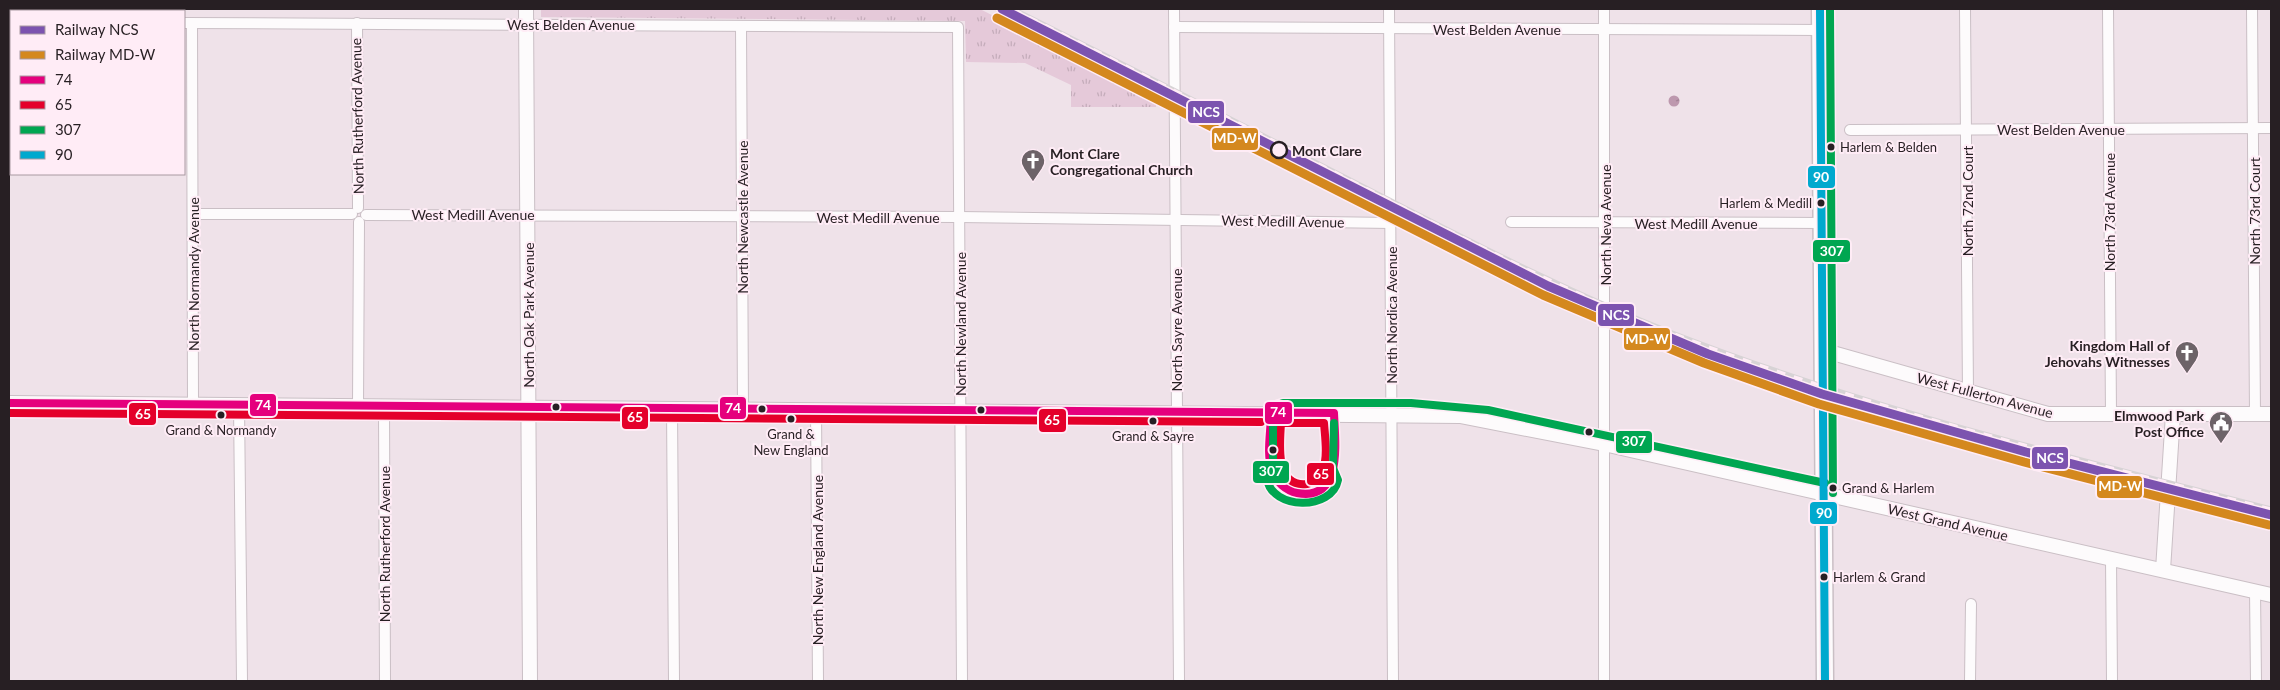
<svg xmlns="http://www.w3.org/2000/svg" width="2280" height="690" font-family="Lato,sans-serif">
<defs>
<pattern id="park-tufts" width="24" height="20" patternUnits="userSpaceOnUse" patternTransform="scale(1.25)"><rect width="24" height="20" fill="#e5c9d9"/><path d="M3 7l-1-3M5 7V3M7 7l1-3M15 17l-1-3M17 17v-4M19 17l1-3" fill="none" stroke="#c4acba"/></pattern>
<pattern id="water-ripples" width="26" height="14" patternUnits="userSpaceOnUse" patternTransform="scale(1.25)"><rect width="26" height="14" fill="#bd98ae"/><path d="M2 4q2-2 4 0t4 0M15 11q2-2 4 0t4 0" fill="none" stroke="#9a7b8d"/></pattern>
</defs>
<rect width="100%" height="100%" fill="#efe2e9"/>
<!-- park -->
<polygon fill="url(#park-tufts)" points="541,9 980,9 1156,99 1156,107 1071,107 1071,85 1025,63 966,62 965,21 541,17"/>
<!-- water -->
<circle fill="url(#water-ripples)" cx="1674" cy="101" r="5.5"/>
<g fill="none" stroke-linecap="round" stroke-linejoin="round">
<!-- street casing -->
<g stroke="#cabfc5" stroke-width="12">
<g id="street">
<polyline points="1174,9 1179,681"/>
<polyline points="1389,9 1393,681"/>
<polyline points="1965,9 1968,393"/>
<polyline points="2108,9 2111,415"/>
<polyline points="2252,9 2255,414"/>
<polyline points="184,23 958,27 962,681"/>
<polyline points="192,23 193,404"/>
<polyline points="357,23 358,208"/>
<polyline points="741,26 743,408"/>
<polyline points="1174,27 1820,30"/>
<polyline points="1850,130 2271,128"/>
<polyline points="193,214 352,214"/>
<polyline points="366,215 959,217 1391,223"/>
<polyline points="1511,222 1821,223"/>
<polyline points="239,405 242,681"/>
<polyline points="358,406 359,222"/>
<polyline points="384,406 385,681"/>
<polyline points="672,408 674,681"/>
<polyline points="816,409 818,681"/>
<polyline points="2111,559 2112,681"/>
<polyline points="2255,591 2256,681"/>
<polyline points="1604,681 1604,9"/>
<polyline points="1970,681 1971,604"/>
</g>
</g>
<!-- secondary casing -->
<g stroke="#cabfc5" stroke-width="16">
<g id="secondary">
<polyline points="526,9 530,681"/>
<polyline points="1822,350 2048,414 2271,414"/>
<polyline points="9,403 1460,416 1604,444 2271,595"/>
<polyline points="2163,570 2173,414"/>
</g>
</g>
<!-- primary casing -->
<g stroke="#cabfc5" stroke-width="19">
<polyline id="primary" points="1820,9 1825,681"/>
</g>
<!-- street -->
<use href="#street" stroke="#fdfbfc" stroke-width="10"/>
<!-- secondary -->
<use href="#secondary" stroke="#fdfbfc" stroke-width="14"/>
<!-- primary -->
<use href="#primary" stroke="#fdfbfc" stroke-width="16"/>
<!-- rail casing -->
<g stroke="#d7d3d5" stroke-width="5">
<path id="rail" d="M1013,9c118,59 236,119 353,179 102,52 203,105 309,146 193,75 396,123 596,175"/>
</g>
<!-- rail -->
<use href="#rail" stroke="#ffecf6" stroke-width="3" stroke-dasharray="9" stroke-linecap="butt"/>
<!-- bus-1 casing -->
<g stroke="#ffecf6" stroke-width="11">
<path id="bus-1" d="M9,403l1325,10c1,28 10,89 -37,80 -11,-2 -21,-11 -25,-22 -6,-17 -1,-40 -1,-58"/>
</g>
<!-- bus-2 casing -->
<g stroke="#ffecf6" stroke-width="11">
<g id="bus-2">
<polyline points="9,413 1261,422"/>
<path d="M1281,423h43c1,14 4,33 -1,46 -3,8 -8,13 -16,15 -33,4 -27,-42 -26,-61z"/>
</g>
</g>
<!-- bus-3 casing -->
<g stroke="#ffecf6" stroke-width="11">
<g id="bus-3">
<polyline points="1830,9 1833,493"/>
<path d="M1334,423l-1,45 5,12c-6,31 -66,30 -71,-1l6,-11v-57l4,-6 6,-2h128l77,7 337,73"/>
</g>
</g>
<!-- bus-4 casing -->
<g stroke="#ffecf6" stroke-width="11">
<polyline id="bus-4" points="1820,9 1825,681"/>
</g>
<!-- bus-1 -->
<use href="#bus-1" stroke="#e5007d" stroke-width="8"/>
<!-- bus-2 -->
<use href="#bus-2" stroke="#e4002b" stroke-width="8"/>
<!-- bus-3 -->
<use href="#bus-3" stroke="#00a651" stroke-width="8"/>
<!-- bus-4 -->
<use href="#bus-4" stroke="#00a9ce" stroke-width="8"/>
<!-- rail-1 casing -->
<g stroke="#ffecf6" stroke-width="12">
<polyline id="rail-1" points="1002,9 1548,286 1708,354 1822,394 2026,452 2271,515"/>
</g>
<!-- rail-2 casing -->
<g stroke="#ffecf6" stroke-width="12">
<polyline id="rail-2" points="997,18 1543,295 1704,363 1819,404 2024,462 2269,525"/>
</g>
<!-- rail-1 -->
<use href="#rail-1" stroke="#7c53af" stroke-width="9"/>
<!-- rail-2 -->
<use href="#rail-2" stroke="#d4881e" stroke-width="9"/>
</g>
<!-- icons -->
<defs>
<g id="church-pin" transform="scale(1.25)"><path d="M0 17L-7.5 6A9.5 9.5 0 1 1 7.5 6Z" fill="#6d6368" stroke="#ffecf6"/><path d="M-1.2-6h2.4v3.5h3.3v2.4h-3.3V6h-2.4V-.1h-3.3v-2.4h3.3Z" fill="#fff"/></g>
<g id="civic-pin" transform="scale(1.25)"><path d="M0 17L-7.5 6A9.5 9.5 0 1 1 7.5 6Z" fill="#6d6368" stroke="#ffecf6"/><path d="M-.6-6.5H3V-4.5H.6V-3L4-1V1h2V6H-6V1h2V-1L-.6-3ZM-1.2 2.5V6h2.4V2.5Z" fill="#fff"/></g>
</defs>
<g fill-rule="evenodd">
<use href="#church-pin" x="1033" y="161"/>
<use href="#church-pin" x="2187" y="353"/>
<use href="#civic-pin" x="2221" y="423"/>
</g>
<!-- markers -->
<g fill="#271f23" stroke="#ffecf6" stroke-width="2">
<circle cx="1831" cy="147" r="4.5"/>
<circle cx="1821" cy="203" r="4.5"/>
<circle cx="556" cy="407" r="4.5"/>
<circle cx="762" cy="409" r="4.5"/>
<circle cx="981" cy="410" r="4.5"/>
<circle cx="221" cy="415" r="4.5"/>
<circle cx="791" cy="419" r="4.5"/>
<circle cx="1153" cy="421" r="4.5"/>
<circle cx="1589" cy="432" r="4.5"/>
<circle cx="1273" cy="450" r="4.5"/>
<circle cx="1833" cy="488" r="4.5"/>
<circle cx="1824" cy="577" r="4.5"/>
</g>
<circle fill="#ffecf6" stroke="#271f23" stroke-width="2.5" cx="1279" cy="150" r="8"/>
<g text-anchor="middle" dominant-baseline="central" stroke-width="4" stroke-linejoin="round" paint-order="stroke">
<!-- bus labels -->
<g font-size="13" fill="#271f23" stroke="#ffecf6" text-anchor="start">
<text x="1840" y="147">Harlem &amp; Belden</text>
<text x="1812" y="203" text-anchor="end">Harlem &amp; Medill</text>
<text x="221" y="430" text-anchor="middle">Grand &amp; Normandy</text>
<text x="791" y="434" text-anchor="middle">Grand &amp;<tspan x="791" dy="16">New England</tspan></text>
<text x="1153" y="436" text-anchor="middle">Grand &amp; Sayre</text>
<text x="1842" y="488">Grand &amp; Harlem</text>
<text x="1833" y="577">Harlem &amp; Grand</text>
</g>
<!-- street labels -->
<g font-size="14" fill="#271f23" stroke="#ffecf6">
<text x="571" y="24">West Belden Avenue</text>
<text x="1497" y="29">West Belden Avenue</text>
<text transform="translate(357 116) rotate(-91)">North Rutherford Avenue</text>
<text x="2061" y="129">West Belden Avenue</text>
<text transform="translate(1967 201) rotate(-90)">North 72nd Court</text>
<text transform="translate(2254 211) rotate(-90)">North 73rd Court</text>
<text transform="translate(2109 212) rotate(-90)">North 73rd Avenue</text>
<text x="473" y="214">West Medill Avenue</text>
<text transform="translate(742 217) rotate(-90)">North Newcastle Avenue</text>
<text x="878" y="217">West Medill Avenue</text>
<text transform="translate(1283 221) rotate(1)">West Medill Avenue</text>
<text x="1696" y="223">West Medill Avenue</text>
<text transform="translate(1605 225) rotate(-90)">North Neva Avenue</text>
<text transform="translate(193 274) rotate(-90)">North Normandy Avenue</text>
<text transform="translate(528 315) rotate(-90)">North Oak Park Avenue</text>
<text transform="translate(1391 315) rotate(-90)">North Nordica Avenue</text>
<text transform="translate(960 324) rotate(-90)">North Newland Avenue</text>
<text transform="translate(1176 330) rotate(-90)">North Sayre Avenue</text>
<text transform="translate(1985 395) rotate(15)">West Fullerton Avenue</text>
<text transform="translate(1948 522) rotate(13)">West Grand Avenue</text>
<text transform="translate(384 544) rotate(-90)">North Rutherford Avenue</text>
<text transform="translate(817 560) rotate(-90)">North New England Avenue</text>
</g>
<!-- stop labels -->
<g font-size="14" font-weight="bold" fill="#271f23" stroke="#ffecf6" text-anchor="start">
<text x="1292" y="150">Mont Clare</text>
</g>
<!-- poi labels -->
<g font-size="14" font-weight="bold" fill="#271f23" stroke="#ffecf6" text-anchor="end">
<text x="1050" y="153" text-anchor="start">Mont Clare<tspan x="1050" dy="16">Congregational Church</tspan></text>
<text x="2170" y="345">Kingdom Hall of<tspan x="2170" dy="16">Jehovahs Witnesses</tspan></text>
<text x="2204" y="415">Elmwood Park<tspan x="2204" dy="16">Post Office</tspan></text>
</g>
</g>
<g stroke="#ffecf6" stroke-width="2">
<rect x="1187" y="100" width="38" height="24" rx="5" fill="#7c53af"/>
<rect x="1211" y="127" width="48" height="24" rx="5" fill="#d4881e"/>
<rect x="1807" y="165" width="29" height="24" rx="5" fill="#00a9ce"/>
<rect x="1812" y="239" width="39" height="24" rx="5" fill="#00a651"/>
<rect x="1597" y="303" width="38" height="24" rx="5" fill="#7c53af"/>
<rect x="1623" y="327" width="48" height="24" rx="5" fill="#d4881e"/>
<rect x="249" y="393" width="28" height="24" rx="5" fill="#e5007d"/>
<rect x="719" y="396" width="28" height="24" rx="5" fill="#e5007d"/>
<rect x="1264" y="401" width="29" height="24" rx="5" fill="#e5007d"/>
<rect x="128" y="402" width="29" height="24" rx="5" fill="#e4002b"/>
<rect x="621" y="406" width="28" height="24" rx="5" fill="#e4002b"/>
<rect x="1038" y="408" width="29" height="25" rx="5" fill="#e4002b"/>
<rect x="1615" y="430" width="38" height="24" rx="5" fill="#00a651"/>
<rect x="2031" y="446" width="38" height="24" rx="5" fill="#7c53af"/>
<rect x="1252" y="460" width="38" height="24" rx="5" fill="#00a651"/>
<rect x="1306" y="462" width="29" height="24" rx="5" fill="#e4002b"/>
<rect x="2096" y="475" width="47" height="24" rx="5" fill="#d4881e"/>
<rect x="1809" y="501" width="29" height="24" rx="5" fill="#00a9ce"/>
</g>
<g font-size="14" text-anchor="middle" font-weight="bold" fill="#fff">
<text x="1206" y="117">NCS</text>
<text x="1235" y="143">MD-W</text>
<text x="1821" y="182">90</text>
<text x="1832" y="256">307</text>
<text x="1616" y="320">NCS</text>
<text x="1647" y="344">MD-W</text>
<text x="263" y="410">74</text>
<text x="733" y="413">74</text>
<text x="1278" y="417">74</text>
<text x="143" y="419">65</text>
<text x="635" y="422">65</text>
<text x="1052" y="425">65</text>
<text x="1634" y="446">307</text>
<text x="2050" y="463">NCS</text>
<text x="1271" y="476">307</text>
<text x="1321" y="479">65</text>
<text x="2120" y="491">MD-W</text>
<text x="1824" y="518">90</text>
</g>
<!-- border -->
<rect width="2280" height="690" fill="none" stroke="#271f23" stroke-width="20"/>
<!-- legend -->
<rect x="10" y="10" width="175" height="165" fill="#ffecf6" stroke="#a99aa2"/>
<rect x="20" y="26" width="25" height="8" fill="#7c53af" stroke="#a99aa2"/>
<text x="55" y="35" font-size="15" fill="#271f23">Railway NCS</text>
<rect x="20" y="51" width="25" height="8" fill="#d4881e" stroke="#a99aa2"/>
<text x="55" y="60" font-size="15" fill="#271f23">Railway MD-W</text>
<rect x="20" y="76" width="25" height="8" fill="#e5007d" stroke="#a99aa2"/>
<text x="55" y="85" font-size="15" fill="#271f23">74</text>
<rect x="20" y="101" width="25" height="8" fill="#e4002b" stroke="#a99aa2"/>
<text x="55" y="110" font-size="15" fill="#271f23">65</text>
<rect x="20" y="126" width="25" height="8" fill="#00a651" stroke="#a99aa2"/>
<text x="55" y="135" font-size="15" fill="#271f23">307</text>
<rect x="20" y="151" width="25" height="8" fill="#00a9ce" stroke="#a99aa2"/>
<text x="55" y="160" font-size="15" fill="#271f23">90</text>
</svg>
